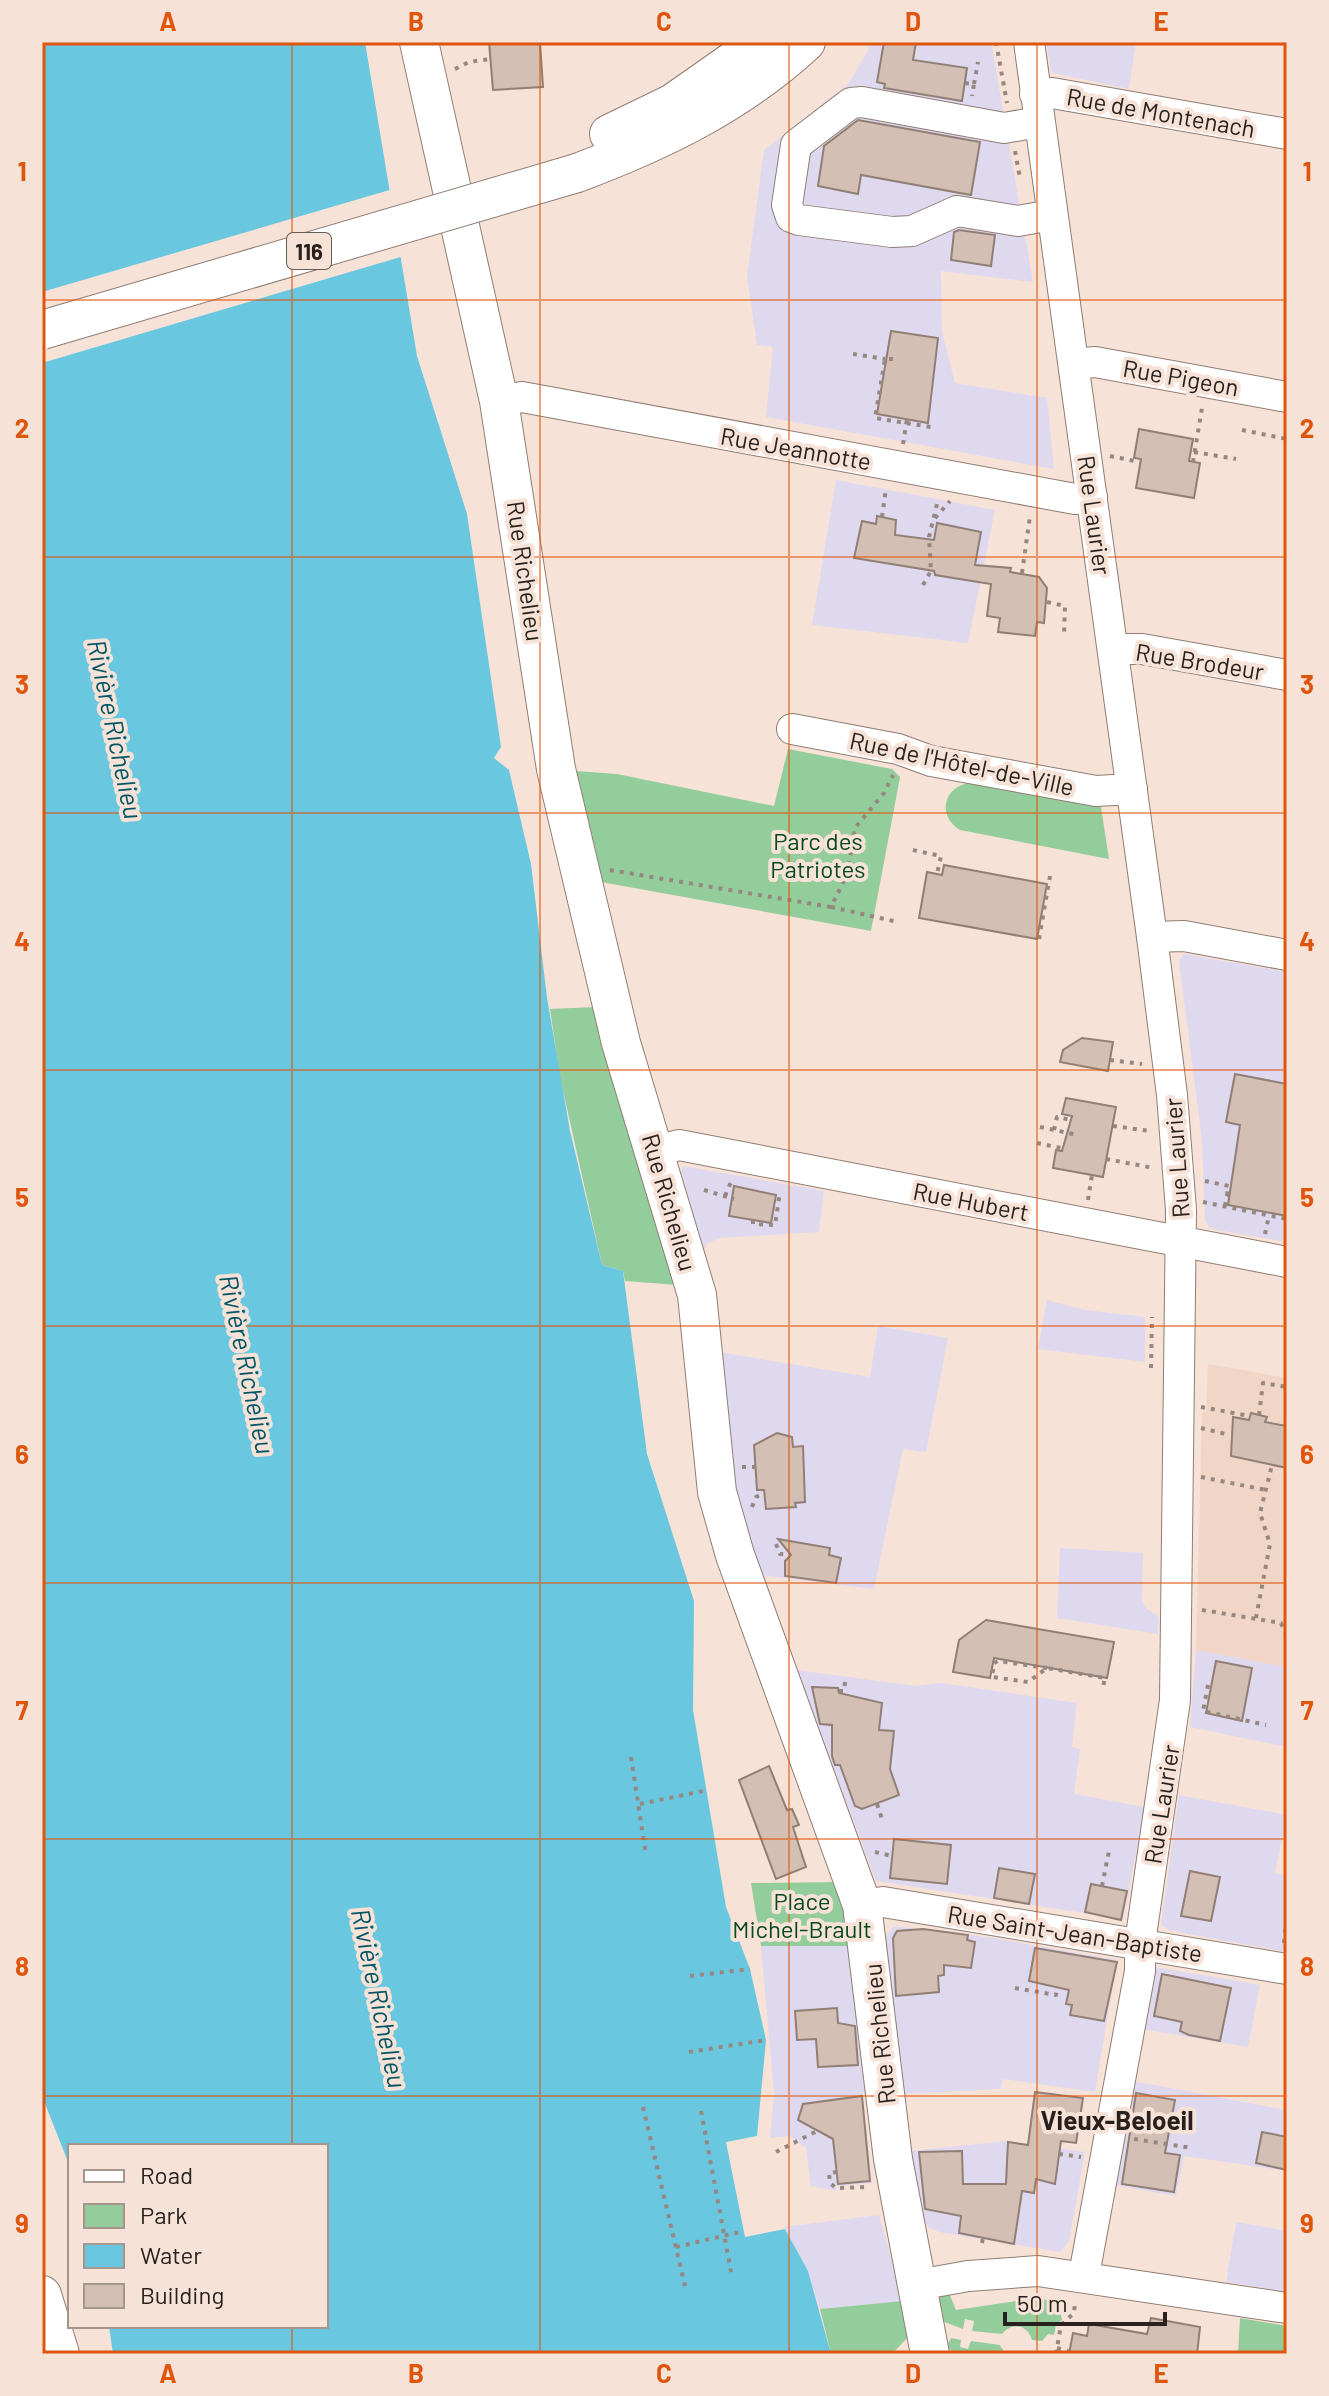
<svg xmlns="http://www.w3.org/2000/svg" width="1329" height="2396" font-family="Barlow,sans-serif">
<rect width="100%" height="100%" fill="#f7e2d7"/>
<!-- commercial -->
<g fill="#dfd9ef">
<polygon points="866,42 991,42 1033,282 941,271 942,332 955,383 1047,398 1054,469 766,417 773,347 757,345 747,276 764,150 848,84 869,49"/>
<polygon points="1046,42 1136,42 1129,89 1052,73"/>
<polygon points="836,480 995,510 968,643 812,625"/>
<polygon points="1184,954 1287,972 1287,1242 1217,1230 1209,1227 1205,1220 1202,1141 1179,961"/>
<polygon points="683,1166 824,1191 819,1232 720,1238 708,1243 703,1250 681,1171"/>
<polygon points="1047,1300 1085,1310 1145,1317 1145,1362 1038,1349"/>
<polygon points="878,1326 948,1338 926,1452 903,1449 874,1589 760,1575 737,1510 718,1352 870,1377"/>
<polygon points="1060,1548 1143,1553 1142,1600 1146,1608 1159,1617 1158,1634 1057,1618"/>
<polygon points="1196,1650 1287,1667 1287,1747 1190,1727"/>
<polygon points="796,1670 916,1686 941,1683 1077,1703 1072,1747 1080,1749 1074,1794 1145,1807 1123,1919 876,1881"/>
<polygon points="1179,1795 1287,1815 1275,1873 1287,1876 1287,1952 1171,1931 1161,1925"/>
<polygon points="894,1926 994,1938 1117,1960 1095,2092 1003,2079 1001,2089 902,2094 887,1951 886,1936"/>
<polygon points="761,1946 852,1946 868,2092 862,2093 872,2183 836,2186 836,2191 811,2186 806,2148 790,2136 770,2138 774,2094"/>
<polygon points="1155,1967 1260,1985 1248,2047 1142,2029"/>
<polygon points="1133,2081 1287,2110 1287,2171 1184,2156 1176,2196 1114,2185"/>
<polygon points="1007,2141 1085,2152 1069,2241 1060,2252 939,2232 927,2226 922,2217 908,2151"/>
<polygon points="879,2215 903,2301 820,2309 808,2271 784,2227"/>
<polygon points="1236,2222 1287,2231 1287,2292 1226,2282"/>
</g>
<!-- built -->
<polygon fill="#f1d5c6" points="1208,1364 1287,1378 1287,1667 1196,1650 1202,1412 1206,1412"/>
<!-- green -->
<g fill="#94cd9c">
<polygon points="788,749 892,769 900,777 871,931 601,882 576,771 617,774 774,806"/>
<path d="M968,783l133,24 8,52 -149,-29c-23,-14 -17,-42 8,-47z"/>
<polygon points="595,1007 677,1285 625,1281 623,1271 602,1265 560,1077 550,1009"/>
<polygon points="839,1882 852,1946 761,1946 751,1883"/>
<path d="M949,2293l7,17 81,-12 21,4 4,18 -6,5 -2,10 -6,-1 -6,7 -10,-1c-5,-16 -20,-18 -30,-6l-30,-3 2,-10 -9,-2 -2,10 -21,-8 -5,-25z"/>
<polygon points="903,2301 909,2336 892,2354 831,2354 820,2309"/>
<polygon points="1240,2318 1287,2326 1287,2354 1238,2354"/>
<polygon points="951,2338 961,2340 960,2347 968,2349 971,2341 1000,2345 1005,2354 955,2354 947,2346"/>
</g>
<!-- water -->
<polygon fill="#69c7df" points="42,42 365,42 417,356 467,514 501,747 494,758 509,770 531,864 547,998 570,1131 602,1265 623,1271 647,1454 694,1601 693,1710 726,1907 750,1969 766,2040 757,2136 726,2142 745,2237 785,2229 808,2271 831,2354 113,2354 109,2326 326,2326 326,2146 70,2146 70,2167 42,2096"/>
<!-- pier -->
<polygon fill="#f7e2d7" points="393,189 404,256 42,363 42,292"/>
<!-- building -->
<g fill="#d3bfb4" stroke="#917f75" stroke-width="2">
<polygon points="489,42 540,42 543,87 493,90"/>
<polygon points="884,42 916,42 913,60 967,68 962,101 884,88 885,84 877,82"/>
<polygon points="858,120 980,142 971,195 861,175 858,194 818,186 824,146"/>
<polygon points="959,230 995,235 991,266 951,260 954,232"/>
<polygon points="891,331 938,338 928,423 877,414"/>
<polygon points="1139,429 1193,439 1189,461 1200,463 1194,498 1136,488 1141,459 1134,458"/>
<polygon points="877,516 896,520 895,535 934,540 937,523 981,532 975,565 1011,568 1010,572 1039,577 1047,588 1044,623 1037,622 1035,636 998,632 1000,618 987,616 991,584 935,575 934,571 854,558 862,521 876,524"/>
<polygon points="944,865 1047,884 1037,939 919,918 927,872 942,875"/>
<polygon points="1082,1038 1113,1042 1108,1071 1060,1062 1063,1050"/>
<polygon points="1235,1074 1287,1084 1287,1216 1228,1205 1240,1125 1226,1122"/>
<polygon points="1066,1098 1116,1107 1103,1177 1053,1168 1056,1150 1062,1151 1072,1116 1062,1114"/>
<polygon points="734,1186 776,1195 771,1223 729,1216"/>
<polygon points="1251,1413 1267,1417 1265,1422 1287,1426 1287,1468 1231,1456 1233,1417 1249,1420"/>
<polygon points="777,1433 792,1437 793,1447 803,1446 805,1502 795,1503 796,1507 766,1509 764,1490 757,1490 754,1445"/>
<polygon points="778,1539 830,1548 829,1555 841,1558 836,1583 785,1576 785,1561 791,1555"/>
<polygon points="986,1620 1114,1642 1107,1678 994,1658 990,1678 953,1672 959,1640"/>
<polygon points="1216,1661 1252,1668 1242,1721 1206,1713"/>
<polygon points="812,1687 838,1688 839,1693 882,1703 879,1730 894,1731 890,1769 899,1795 862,1809 855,1806 840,1765 835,1765 832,1756 832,1725 820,1724"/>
<polygon points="769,1766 787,1810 792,1809 799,1825 793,1827 806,1867 776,1879 739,1780"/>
<polygon points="894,1839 951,1845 947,1884 890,1878"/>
<polygon points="999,1868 1035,1874 1029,1904 994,1898"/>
<polygon points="1190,1871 1220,1877 1211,1921 1181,1916"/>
<polygon points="1091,1884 1127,1891 1121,1920 1085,1912"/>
<polygon points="923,1929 968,1935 967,1940 975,1942 971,1968 944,1965 944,1975 938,1976 939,1992 896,1996 893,1938 897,1931"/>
<polygon points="1035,1948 1117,1962 1104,2021 1070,2015 1072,2005 1066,2004 1069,1990 1029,1981"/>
<polygon points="1162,1974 1231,1988 1220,2041 1189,2035 1180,2031 1182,2022 1154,2016"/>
<polygon points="837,2008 838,2023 855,2026 858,2065 818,2067 816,2039 797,2040 795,2011"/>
<polygon points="1035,2092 1083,2098 1076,2143 1061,2141 1055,2184 1036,2179 1034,2193 1022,2191 1014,2244 959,2233 961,2216 925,2209 919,2152 962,2151 963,2184 1006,2184 1008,2142 1028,2145"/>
<polygon points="1136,2093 1175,2100 1165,2153 1180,2155 1174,2192 1122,2184"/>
<polygon points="862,2096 870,2181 838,2184 833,2139 798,2120 803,2104"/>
<polygon points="1262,2132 1287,2137 1287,2170 1256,2163"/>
<polygon points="1151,2318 1200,2327 1197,2354 1069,2354 1073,2333 1087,2336 1089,2324 1147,2334"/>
</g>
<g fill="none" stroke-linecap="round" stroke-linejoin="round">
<!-- minor casing -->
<g stroke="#8f7d73" stroke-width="32">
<g id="minor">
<polyline points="1029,42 1152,937 1172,1095 1181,1210 1175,1700 1140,1943 1140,1971 1084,2275"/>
<polyline points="1035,94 1052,93 1287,134"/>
<polyline points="1039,122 1004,128 862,102 851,103 796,145 787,205 791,217 799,220 892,232 912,231 957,211 1018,221 1052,215"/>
<polyline points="1074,364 1095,362 1287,397"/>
<polyline points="499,401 522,397 1075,499 1092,497"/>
<polyline points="1113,649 1142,649 1287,675"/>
<polyline points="792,729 898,749 931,761 1096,791 1132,789"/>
<polyline points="1152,937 1184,936 1287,955"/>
<polyline points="656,1151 679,1145 1287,1262"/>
<polyline points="862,1905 883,1902 1287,1969"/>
<polyline points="918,2285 968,2276 1038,2271 1287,2308"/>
</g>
</g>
<!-- major casing -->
<g stroke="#8f7d73" stroke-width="40">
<g id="major">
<polyline points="419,42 499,401 556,769 621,1043 697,1295 717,1492 735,1555 862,1905 893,2159 930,2354"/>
<polyline points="609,134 673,103 760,42"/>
<path d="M577,173c85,-32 162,-69 229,-131"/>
<polyline points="42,2295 60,2354"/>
</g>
</g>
<!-- path -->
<g stroke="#968780" stroke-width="4" stroke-dasharray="4 6" stroke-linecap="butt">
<polyline points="996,42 1007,103"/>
<polyline points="455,69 469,62 490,59"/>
<polyline points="965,83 974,84 972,96"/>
<polyline points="974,84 978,62"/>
<polyline points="1015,151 1020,178"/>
<polyline points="853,354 885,359"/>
<polyline points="893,359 885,359 875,418 931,427"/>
<polyline points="1242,430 1287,439"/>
<polyline points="903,444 907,419"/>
<polyline points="1194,452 1236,459"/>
<polyline points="1110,456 1140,462"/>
<polyline points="1193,462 1202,408"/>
<polyline points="882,517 886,488"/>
<polyline points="935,518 950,501"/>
<polyline points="1022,573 1030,516"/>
<polyline points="923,585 931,571 929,537 938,500"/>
<polyline points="1047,602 1065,606 1064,636"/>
<polyline points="913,850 941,856 937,874"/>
<polyline points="610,870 831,907 847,875 855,828 884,793 893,775"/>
<polyline points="831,907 898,922"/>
<polyline points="1039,939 1050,876"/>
<polyline points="1110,1060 1142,1064"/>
<polyline points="1113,1126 1150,1131"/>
<polyline points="1040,1127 1078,1135"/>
<polyline points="1054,1130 1057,1117 1071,1120"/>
<polyline points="1037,1143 1066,1149"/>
<polyline points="1106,1159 1154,1168"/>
<polyline points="1205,1181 1229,1186 1227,1195"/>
<polyline points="704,1190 734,1199"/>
<polyline points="725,1196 731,1182"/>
<polyline points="1088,1200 1092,1175"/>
<polyline points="1203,1202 1287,1219"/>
<polyline points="1225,1206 1227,1195 1230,1195"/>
<polyline points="753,1220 753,1224 775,1225 780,1192"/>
<polyline points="1265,1234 1269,1215"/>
<polyline points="1151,1368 1152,1317"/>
<polyline points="1201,1407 1250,1416"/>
<polyline points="1259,1415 1263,1383 1287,1387"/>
<polyline points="1201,1428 1230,1435"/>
<polyline points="742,1467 756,1467"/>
<polyline points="1201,1477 1266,1490"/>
<polyline points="752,1507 756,1497 765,1493"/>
<polyline points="776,1544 780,1554 789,1555"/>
<polyline points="1202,1610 1281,1623 1287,1636"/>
<polyline points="1256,1618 1270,1544 1260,1513 1272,1465"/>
<polyline points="1047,1668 998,1661 994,1663 992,1677 1028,1682 1047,1668 1105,1678 1103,1687"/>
<polyline points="1208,1685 1203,1711 1266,1725"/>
<polyline points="839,1691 844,1691 845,1682"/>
<polyline points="631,1757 646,1855"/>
<polyline points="640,1804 708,1790"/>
<polyline points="877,1804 882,1819"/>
<polyline points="875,1852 892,1856"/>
<polyline points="1102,1886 1109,1851"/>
<polyline points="1284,1943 1286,1926"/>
<polyline points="690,1976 750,1969"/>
<polyline points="1015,1988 1056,1995 1057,1988"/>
<polyline points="689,2052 766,2040"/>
<polyline points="643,2107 685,2286"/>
<polyline points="701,2111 732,2277"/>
<polyline points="1134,2139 1192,2148"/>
<polyline points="776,2152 817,2131"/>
<polyline points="1059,2154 1081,2157"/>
<polyline points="837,2172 829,2173 830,2183 836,2188 870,2187"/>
<polyline points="982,2243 983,2238"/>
<polyline points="676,2247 744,2231"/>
<polyline points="1057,2348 1070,2352"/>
<polyline points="1056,2354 1061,2325 1074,2313 1075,2303"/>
</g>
<!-- minor -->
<use href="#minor" stroke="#fff" stroke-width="30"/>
<!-- major -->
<use href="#major" stroke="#fff" stroke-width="38"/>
<!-- major-bridge casing -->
<g stroke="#8f7d73" stroke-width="40" stroke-linecap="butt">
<polyline id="major-bridge" points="42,330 577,173"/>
</g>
<!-- major-bridge -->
<use href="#major-bridge" stroke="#fff" stroke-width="38"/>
</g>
<!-- grid -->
<path fill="none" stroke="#de560d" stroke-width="2" stroke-opacity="0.55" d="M292,42v2104M540,42v2312M789,42v2312M1037,42v2312M42,300h1245M42,557h1245M42,813h1245M42,1070h1245M42,1326h1245M42,1583h1245M42,1839h1245M42,2096h1245M292,2326v28"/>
<g text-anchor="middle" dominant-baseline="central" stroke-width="8" stroke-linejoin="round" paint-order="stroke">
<!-- shield labels -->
<rect fill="#f7e2d7" stroke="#665b55" stroke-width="2" x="287" y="233" width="44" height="36" rx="6"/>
<g font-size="22" font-weight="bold" fill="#28211d">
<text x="309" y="251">116</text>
</g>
<!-- street labels -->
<g font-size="24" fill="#28211d" stroke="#f7e2d7">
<text transform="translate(1161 112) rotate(10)">Rue de Montenach</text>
<text transform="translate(1181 377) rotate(10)">Rue Pigeon</text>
<text transform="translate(796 448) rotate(10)">Rue Jeannotte</text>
<text transform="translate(1095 515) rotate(82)">Rue Laurier</text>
<text transform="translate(526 571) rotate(82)">Rue Richelieu</text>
<text transform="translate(1200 661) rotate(9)">Rue Brodeur</text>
<text transform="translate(962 763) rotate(12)">Rue de l'Hôtel-de-Ville</text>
<text transform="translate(1176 1158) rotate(-94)">Rue Laurier</text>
<text transform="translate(971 1201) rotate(11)">Rue Hubert</text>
<text transform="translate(670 1202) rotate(74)">Rue Richelieu</text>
<text transform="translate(1161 1804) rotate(-81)">Rue Laurier</text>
<text transform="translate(1075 1933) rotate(9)">Rue Saint-Jean-Baptiste</text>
<text transform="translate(879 2034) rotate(-96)">Rue Richelieu</text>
</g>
<!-- park labels -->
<g font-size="24" fill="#044a1b" stroke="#f7e2d7">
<text x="818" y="840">Parc des<tspan x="818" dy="28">Patriotes</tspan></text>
<text x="802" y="1900">Place<tspan x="802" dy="28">Michel-Brault</tspan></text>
</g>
<!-- water labels -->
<g font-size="26" font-style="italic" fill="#056" stroke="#f7e2d7">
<text transform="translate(116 729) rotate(78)">Rivière Richelieu</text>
<text transform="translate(248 1364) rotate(78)">Rivière Richelieu</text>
<text transform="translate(380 1998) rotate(78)">Rivière Richelieu</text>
</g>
<!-- neighbourhood labels -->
<g font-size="26" font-weight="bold" fill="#28211d" stroke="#f7e2d7">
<text x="1117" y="2119">Vieux-Beloeil</text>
</g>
</g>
<!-- border -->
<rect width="1329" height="2396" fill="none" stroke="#f7e2d7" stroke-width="88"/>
<!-- legend -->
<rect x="68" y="2144" width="260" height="184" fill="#f7e2d7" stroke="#a4958d" stroke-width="2"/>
<rect x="84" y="2170" width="40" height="12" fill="#ffffff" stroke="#a4958d" stroke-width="2"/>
<text x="140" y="2184" font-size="24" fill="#28211d">Road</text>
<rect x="84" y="2204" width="40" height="24" fill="#94cd9c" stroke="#a4958d" stroke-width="2"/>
<text x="140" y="2224" font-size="24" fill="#28211d">Park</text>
<rect x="84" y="2244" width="40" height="24" fill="#69c7df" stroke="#a4958d" stroke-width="2"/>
<text x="140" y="2264" font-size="24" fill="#28211d">Water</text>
<rect x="84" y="2284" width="40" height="24" fill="#d3bfb4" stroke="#a4958d" stroke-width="2"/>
<text x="140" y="2304" font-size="24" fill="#28211d">Building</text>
<!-- scale -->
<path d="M1005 2312v12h160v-12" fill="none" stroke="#28211d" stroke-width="4"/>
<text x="1017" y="2312" font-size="24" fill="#28211d" stroke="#f7e2d7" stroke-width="6" paint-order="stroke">50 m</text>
<rect x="44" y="44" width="1241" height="2308" fill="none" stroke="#de560d" stroke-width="3"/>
<g font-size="26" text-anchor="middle" font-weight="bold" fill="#de560d">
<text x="168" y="31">A</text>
<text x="416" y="31">B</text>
<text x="664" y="31">C</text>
<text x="913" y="31">D</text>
<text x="1161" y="31">E</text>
<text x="22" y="181">1</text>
<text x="1307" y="181">1</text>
<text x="22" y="438">2</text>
<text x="1307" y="438">2</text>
<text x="22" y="694">3</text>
<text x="1307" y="694">3</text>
<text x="22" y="951">4</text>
<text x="1307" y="951">4</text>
<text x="22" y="1207">5</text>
<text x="1307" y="1207">5</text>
<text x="22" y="1464">6</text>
<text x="1307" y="1464">6</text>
<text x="22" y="1720">7</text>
<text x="1307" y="1720">7</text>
<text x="22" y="1976">8</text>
<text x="1307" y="1976">8</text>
<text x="22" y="2233">9</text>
<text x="1307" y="2233">9</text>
<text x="168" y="2383">A</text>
<text x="416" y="2383">B</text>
<text x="664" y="2383">C</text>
<text x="913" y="2383">D</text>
<text x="1161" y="2383">E</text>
</g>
</svg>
